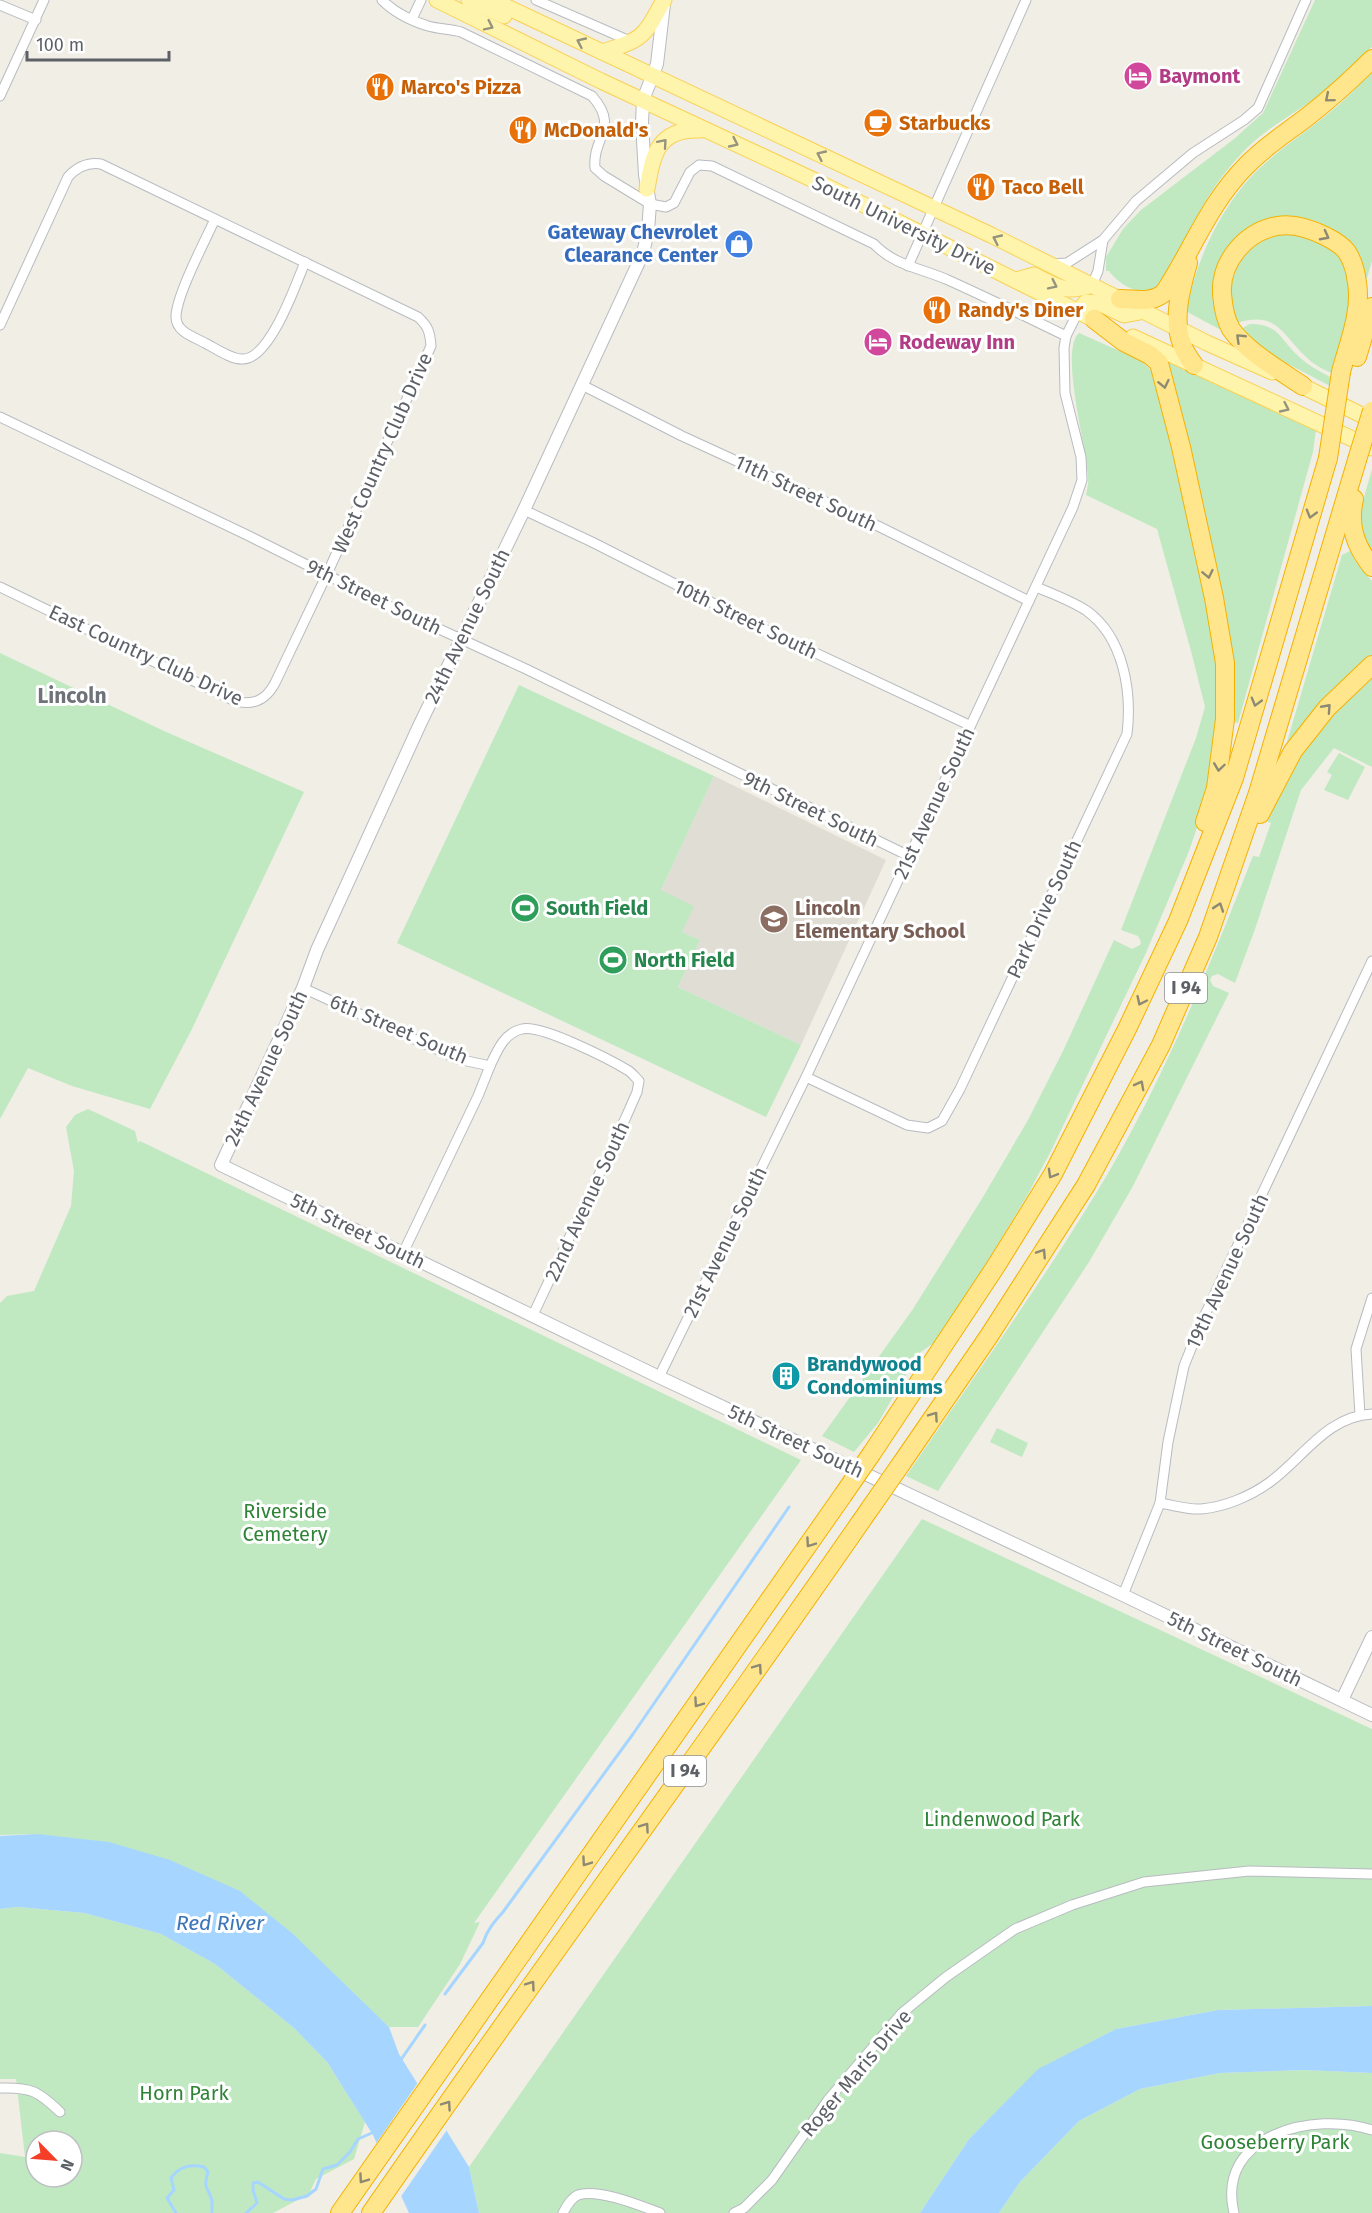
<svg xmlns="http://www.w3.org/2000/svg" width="1372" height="2213" font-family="'Fira Sans',sans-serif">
<rect width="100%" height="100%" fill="#f0eee5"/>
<!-- education -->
<polygon fill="#e0ddd4" points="714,776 886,860 801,1045 678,987 700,940 682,932 661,890"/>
<!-- green -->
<g fill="#c0e9c2" fill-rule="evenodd">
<path d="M1315,0h57v47c-19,19 -39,38 -61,54 -21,15 -45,28 -63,46 -41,40 -61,88 -86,139 -4,1 -9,5 -14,5 -15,2 -31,-9 -39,-20h-3v-14l17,-28 18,-19 93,-71 29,-26z"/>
<path d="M1372,73v188l-8,27c-4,-13 -7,-33 -16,-45 -16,-20 -47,-30 -72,-25 -13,2 -27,13 -38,19l-15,94 -34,-18 -2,-3c7,-44 32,-99 63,-132 23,-25 52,-43 78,-64 16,-13 30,-28 44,-41z"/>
<path d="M1304,232c13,7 30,13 38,27 17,29 2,85 -8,115 -10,-4 -20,-9 -28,-17 -25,-24 -29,-46 -69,-34l-7,-17v-29l19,-30 25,-13z"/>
<path d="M1250,324c28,0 29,13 46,30 10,10 23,17 36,24l-2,8 -74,-39 -17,-17z"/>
<path d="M1079,333l63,28 15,16 64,288 -9,119 -23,67 -44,104 -94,196 -23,43 -56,93 -37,55 -17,12 -40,69 -24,29 -32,-16 91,-127 70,-112 45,-77 35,-69 51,-111 18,9 8,-4 1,-3 -3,-6 -17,-6 75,-192 9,-31 -14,-56 -34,-122 -71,-34c1,-6 3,-12 2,-18 -1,-29 -29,-127 -9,-144z"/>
<polygon points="1167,362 1316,430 1313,452 1238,723 1233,722"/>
<path d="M1372,469v86c-19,-32 -9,-53 0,-86z"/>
<polygon points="1350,551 1357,564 1372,581 1372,657 1284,752 1342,555"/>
<polygon points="0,653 164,731 304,792 191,1031 150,1109 72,1086 28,1068 0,1119"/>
<path d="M1372,675v92l-38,-19 -33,42 -46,139 -20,54 -17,-9 -6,2 -2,4 3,6 16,7 -96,193 -44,76 -151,229 -32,-15c69,-101 142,-201 204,-306 57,-99 101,-207 143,-314l6,1 12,-34 -5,-2c24,-60 62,-101 106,-146z"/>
<polygon points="519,685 714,776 661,890 694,906 682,932 700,940 678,987 801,1045 766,1117 397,943"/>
<polygon points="1339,753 1365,767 1348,800 1324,790 1332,775 1327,772"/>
<polygon points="88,1109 135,1131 138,1143 140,1141 801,1460 474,1923 480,1922 460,1964 418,2027 389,2027 347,1988 37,1834 0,1835 0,1303 7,1296 34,1291 71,1206 74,1171 66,1127 75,1115"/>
<polygon points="997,1428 1028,1443 1022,1457 990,1442"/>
<polygon points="922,1519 1372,1729 1372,2006 1218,2010 1116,2029 1038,2070 969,2139 920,2213 479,2213 469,2167"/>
<path d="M18,1907l66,6 77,21 54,30 79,64 33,34 38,60 -11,37 -38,20 -7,15 -36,19h-273v-60l25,4 -9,-78h-16v-170zM36,2141h36v36h-36z"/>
<polygon points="1304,2070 1372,2073 1372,2213 999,2213 1020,2182 1079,2121 1140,2089 1220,2073"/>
</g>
<!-- water -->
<g fill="#a6d6ff">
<polygon points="37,1834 109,1842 170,1860 240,1891 293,1934 389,2027 399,2054 469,2167 479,2213 409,2213 373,2135 327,2062 294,2028 215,1964 161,1934 84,1913 18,1907 0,1909 0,1836"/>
<polygon points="1372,2006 1372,2073 1304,2070 1220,2073 1140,2089 1079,2121 1020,2182 999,2213 920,2213 969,2139 1038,2069 1116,2029 1218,2010"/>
</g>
<!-- pier -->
<polygon fill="#f0eee5" points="419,2081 449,2127 400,2198 375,2145"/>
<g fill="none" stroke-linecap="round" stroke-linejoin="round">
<!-- stream -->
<g stroke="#a6d6ff" stroke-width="3">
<path d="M445,1994l38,-51c4,-13 11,-21 20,-31l130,-178 156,-227"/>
<polyline points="400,2061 425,2025"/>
<path d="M176,2213l-9,-15 7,-8 -3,-12c9,-12 19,-14 33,-11l4,5c-6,20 2,15 4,30 0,4 0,7 0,11"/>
<polyline points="246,2213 257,2203 253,2190 253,2183 258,2182 284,2199 292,2200 307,2196 316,2189 323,2169 337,2165 350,2152 358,2139 374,2132"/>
</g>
<!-- minor casing -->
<g stroke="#b8bbc0" stroke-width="11">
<g id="minor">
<path d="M382,0c12,12 30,21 46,26 10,3 23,3 33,6l131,64c28,32 0,41 3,72l9,8 46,28 16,3 8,-4 16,-31 9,-7 13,1 162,78c21,22 47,24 74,36 40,18 79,37 118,56"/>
<polyline points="536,0 630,41"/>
<polyline points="0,5 36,20"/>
<polyline points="412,19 421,0"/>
<polyline points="0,96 44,0"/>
<path d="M215,219c-10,22 -39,77 -39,98 0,15 18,20 29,26 10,5 27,17 38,16 27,0 53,-75 62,-97"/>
<polyline points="1051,264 1067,263 1103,240 1136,201 1193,153 1244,120 1258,108 1306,0"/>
<polyline points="908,266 1026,0"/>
<polyline points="1092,285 1098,271 1103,240"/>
<path d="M0,325l68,-148c9,-10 19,-15 33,-13l317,153c10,9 12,15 13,29l-104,228 -52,109c-9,17 -21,23 -40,18l-235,-114"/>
<polyline points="582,385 682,436 878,526 1029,601"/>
<polyline points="0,417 247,535 387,605 526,669 909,856"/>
<polyline points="524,510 592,542 754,624 969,725"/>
<path d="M303,988l155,71 32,7c7,-15 14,-33 32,-37 19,-5 89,31 107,42 4,3 7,7 10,10l-2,11 -11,25 -93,198"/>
<path d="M806,1077l101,48 21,3 14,-7 18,-32 167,-355c5,-42 -3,-96 -40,-123 -15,-10 -34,-17 -51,-24"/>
<polyline points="403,1253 478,1096 490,1066"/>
<polyline points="659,1377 806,1077 1073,507 1082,480 1081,457 1065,393 1064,348 1066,336 1078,312"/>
<polyline points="1360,1415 1356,1349 1372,1298"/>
<path d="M1160,1503c13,2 28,7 41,6 24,-2 50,-13 69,-27 33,-24 57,-66 102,-68"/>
<polyline points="1123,1595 1160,1503 1168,1442 1184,1366 1202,1321 1372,961"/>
<path d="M0,2088c31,-1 38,3 60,24"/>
<path d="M563,2213c3,-6 8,-15 15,-18 20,-7 63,11 82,18"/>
<polyline points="734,2213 744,2208 772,2180 828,2100 902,2013 946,1977 1015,1929 1072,1905 1144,1882 1249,1871 1372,1874"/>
<path d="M1234,2213c-19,-79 81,-102 138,-83"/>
</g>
</g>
<!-- tertiary casing -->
<g stroke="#b8bbc0" stroke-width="14">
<g id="tertiary">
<polyline points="664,4 657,64 643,100 642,123 645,175 650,204 648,231 643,253 524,510 420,724 317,950 303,988 221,1165 659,1377 1123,1595 1372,1715"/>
<polyline points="1342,1700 1372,1637"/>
</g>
</g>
<!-- primary casing -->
<g stroke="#fad154" stroke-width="17">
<g id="primary">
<polyline points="437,0 601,81 820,183 1103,324"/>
<polyline points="469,0 504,16"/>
<polyline points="492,0 993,236 1207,343 1272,372"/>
<path d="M602,52c42,-13 41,-14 62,-52"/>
<path d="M647,189c6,-37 12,-61 54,-59"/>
<path d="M1016,280l18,-5c24,12 32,19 58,10"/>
<polyline points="1078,312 1086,302 1098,303 1124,315 1145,311"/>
<polyline points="1133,337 1372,448"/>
<polyline points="1294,382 1372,420"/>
</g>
</g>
<!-- motorway casing -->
<g stroke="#f5b100" stroke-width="20">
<g id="motorway">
<path d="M1188,263c-7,25 -16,56 -6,81 2,8 8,15 12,21"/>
<path d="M1120,299c16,0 30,5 44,-6 28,-42 45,-90 82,-127 18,-19 40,-33 61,-49 23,-18 45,-38 65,-58"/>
<polyline points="1094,319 1124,342 1150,355 1159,363 1181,447 1214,598 1225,663 1225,719 1216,788 1205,822"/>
<polyline points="1357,357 1372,307"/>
<path d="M1303,386c-21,-14 -58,-36 -72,-57 -6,-10 -8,-23 -9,-35 -2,-32 23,-62 55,-68 16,-3 34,3 48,10 8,4 17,9 22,16 5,8 9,21 10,31 5,29 -9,62 -16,89"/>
<path d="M1354,499c-6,26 1,47 18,68"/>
<polyline points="1260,814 1293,751 1327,708 1372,665"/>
<polyline points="872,1453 996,1266 1053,1174 1127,1029 1178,921 1234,778 1328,458"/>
<polyline points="901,1464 989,1336 1086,1185 1161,1045 1208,937 1258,793 1357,460"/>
<polyline points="340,2213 843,1495"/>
<path d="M371,2213c164,-237 336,-469 500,-706"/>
</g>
</g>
<!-- minor -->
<use href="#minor" stroke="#fff" stroke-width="9"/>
<!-- tertiary -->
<use href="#tertiary" stroke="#fff" stroke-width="12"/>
<!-- primary -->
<use href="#primary" stroke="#fff4ab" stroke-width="15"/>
<!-- motorway -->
<use href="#motorway" stroke="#ffe68d" stroke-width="18"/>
<!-- motorway-bridge casing -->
<g stroke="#f5b100" stroke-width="20" stroke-linecap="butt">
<g id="motorway-bridge">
<polyline points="1328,458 1341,372"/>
<polyline points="1357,460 1372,411"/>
<polyline points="843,1495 872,1453"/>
<polyline points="871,1507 901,1464"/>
</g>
</g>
<!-- motorway-bridge -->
<use href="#motorway-bridge" stroke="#ffe68d" stroke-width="18"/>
</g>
<!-- one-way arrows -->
<defs><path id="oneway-chevron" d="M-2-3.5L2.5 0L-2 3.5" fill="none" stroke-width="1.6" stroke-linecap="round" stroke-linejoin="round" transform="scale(1.5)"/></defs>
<g stroke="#96947f">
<use href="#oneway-chevron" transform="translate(489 26) rotate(26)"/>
<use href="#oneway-chevron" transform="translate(581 42) rotate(-155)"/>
<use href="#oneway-chevron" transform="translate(663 143) rotate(-49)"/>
<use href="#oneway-chevron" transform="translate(734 143) rotate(25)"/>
<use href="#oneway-chevron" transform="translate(821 155) rotate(-155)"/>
<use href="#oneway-chevron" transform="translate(997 239) rotate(-155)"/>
<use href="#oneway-chevron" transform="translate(1053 285) rotate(26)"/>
<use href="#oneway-chevron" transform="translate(1285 408) rotate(25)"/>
</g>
<g stroke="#8e8972">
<use href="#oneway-chevron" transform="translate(1329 98) rotate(140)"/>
<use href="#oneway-chevron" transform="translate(1325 236) rotate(28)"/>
<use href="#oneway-chevron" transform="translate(1240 338) rotate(-136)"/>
<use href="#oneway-chevron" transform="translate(1164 384) rotate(78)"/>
<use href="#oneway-chevron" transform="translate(1311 514) rotate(106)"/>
<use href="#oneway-chevron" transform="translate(1208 574) rotate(78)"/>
<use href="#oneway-chevron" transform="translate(1256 702) rotate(106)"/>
<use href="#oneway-chevron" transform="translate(1327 708) rotate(-48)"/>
<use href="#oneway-chevron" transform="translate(1219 767) rotate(98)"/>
<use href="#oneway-chevron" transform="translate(1219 907) rotate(-71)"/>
<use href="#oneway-chevron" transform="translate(1141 1001) rotate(115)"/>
<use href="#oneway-chevron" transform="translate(1140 1085) rotate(-62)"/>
<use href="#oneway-chevron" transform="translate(1052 1174) rotate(120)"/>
<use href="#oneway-chevron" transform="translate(1042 1253) rotate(-57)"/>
<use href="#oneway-chevron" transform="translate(934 1416) rotate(-55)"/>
<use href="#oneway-chevron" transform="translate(810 1543) rotate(125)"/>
<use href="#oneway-chevron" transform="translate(758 1668) rotate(-55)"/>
<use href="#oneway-chevron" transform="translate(698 1703) rotate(125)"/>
<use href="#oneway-chevron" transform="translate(645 1827) rotate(-55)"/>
<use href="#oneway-chevron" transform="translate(586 1862) rotate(125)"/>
<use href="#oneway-chevron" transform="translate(531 1985) rotate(-54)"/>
<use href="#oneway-chevron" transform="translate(447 2105) rotate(-55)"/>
<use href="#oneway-chevron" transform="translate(363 2179) rotate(125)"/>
</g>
<!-- icons -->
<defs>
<g id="hotel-disc" transform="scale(1.5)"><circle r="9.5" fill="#d1479c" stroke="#fff"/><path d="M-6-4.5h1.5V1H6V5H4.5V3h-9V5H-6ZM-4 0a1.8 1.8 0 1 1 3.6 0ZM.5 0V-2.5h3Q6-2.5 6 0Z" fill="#fff"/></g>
<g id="restaurant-disc" transform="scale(1.5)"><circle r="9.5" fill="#e8710a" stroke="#fff"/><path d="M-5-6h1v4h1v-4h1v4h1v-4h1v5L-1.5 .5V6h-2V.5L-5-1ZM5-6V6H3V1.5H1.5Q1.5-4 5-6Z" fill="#fff"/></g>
<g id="cafe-disc" transform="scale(1.5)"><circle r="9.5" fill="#e8710a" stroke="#fff"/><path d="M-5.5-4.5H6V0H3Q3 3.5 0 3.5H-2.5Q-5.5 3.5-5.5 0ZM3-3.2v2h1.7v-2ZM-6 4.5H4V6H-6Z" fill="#fff"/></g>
<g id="shop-disc" transform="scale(1.5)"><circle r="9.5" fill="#3f7fe0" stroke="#fff"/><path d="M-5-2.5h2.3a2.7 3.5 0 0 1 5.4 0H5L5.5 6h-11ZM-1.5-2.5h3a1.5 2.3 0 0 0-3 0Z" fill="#fff"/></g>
<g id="stadium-disc" transform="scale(1.5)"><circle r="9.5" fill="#2e9e5b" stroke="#fff"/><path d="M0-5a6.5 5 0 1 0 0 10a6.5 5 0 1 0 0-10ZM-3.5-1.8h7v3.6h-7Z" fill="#fff"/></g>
<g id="school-disc" transform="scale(1.5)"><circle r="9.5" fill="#8d6e63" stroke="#fff"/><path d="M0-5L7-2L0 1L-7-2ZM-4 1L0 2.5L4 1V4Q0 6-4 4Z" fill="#fff"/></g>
<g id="building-disc" transform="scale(1.5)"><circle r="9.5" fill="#0f9aa8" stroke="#fff"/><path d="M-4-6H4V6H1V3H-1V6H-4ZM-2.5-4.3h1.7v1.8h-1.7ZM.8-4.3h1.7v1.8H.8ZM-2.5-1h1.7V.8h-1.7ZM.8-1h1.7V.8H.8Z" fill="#fff"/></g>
</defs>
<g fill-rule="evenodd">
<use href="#hotel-disc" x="1138" y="76"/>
<use href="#restaurant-disc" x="380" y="87"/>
<use href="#cafe-disc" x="878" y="123"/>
<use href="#restaurant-disc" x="523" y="130"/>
<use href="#restaurant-disc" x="981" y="187"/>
<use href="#shop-disc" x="739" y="244"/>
<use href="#restaurant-disc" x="937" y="310"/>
<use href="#hotel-disc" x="878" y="342"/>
<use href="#stadium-disc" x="525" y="908"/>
<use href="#school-disc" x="774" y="919"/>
<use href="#stadium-disc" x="613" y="960"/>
<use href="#building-disc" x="786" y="1376"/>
</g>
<g text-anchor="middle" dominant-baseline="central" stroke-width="6" stroke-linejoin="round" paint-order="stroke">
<!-- shield labels -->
<g fill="#fff" stroke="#8e9095" stroke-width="1.5">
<rect x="1165" y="973" width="42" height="30" rx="4.5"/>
<rect x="664" y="1756" width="42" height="30" rx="4.5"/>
</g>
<g font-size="18" font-weight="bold" fill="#5d6167">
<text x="1186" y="988">I 94</text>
<text x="685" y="1771">I 94</text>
</g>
<!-- hotel labels -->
<g font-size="20" font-weight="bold" fill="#b23c85" stroke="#fff" text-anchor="start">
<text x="1159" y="76">Baymont</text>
<text x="899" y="342">Rodeway Inn</text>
</g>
<!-- food labels -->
<g font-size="20" font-weight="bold" fill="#c56008" stroke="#fff" text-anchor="start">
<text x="401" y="87">Marco's Pizza</text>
<text x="899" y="123">Starbucks</text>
<text x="544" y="130">McDonald's</text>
<text x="1002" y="187">Taco Bell</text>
<text x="958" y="310">Randy's Diner</text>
</g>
<!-- street labels -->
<g font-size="20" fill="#5d6167" stroke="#fff">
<text transform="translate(904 225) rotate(26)">South University Drive</text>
<text transform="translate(382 453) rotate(-66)">West Country Club Drive</text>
<text transform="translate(806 493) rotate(25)">11th Street South</text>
<text transform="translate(374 597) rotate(26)">9th Street South</text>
<text transform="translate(746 619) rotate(26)">10th Street South</text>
<text transform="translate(467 626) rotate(-64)">24th Avenue South</text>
<text transform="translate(146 655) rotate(25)">East Country Club Drive</text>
<text transform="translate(934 803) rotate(-65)">21st Avenue South</text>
<text transform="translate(811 809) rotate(26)">9th Street South</text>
<text transform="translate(1044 909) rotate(-65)">Park Drive South</text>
<text transform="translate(399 1029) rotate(23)">6th Street South</text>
<text transform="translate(266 1068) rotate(-65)">24th Avenue South</text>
<text transform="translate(587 1201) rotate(-65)">22nd Avenue South</text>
<text transform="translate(358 1231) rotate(26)">5th Street South</text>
<text transform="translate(725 1242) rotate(-64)">21st Avenue South</text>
<text transform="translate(1227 1271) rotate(-65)">19th Avenue South</text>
<text transform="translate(796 1441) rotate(25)">5th Street South</text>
<text transform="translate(1235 1649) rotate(26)">5th Street South</text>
<text transform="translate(856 2073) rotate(-50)">Roger Maris Drive</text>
</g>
<!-- shop labels -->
<g font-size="20" font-weight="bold" fill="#366cbe" stroke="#fff" text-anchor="end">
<text x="718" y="232">Gateway Chevrolet<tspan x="718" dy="23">Clearance Center</tspan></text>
</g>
<!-- leisure labels -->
<g font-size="20" font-weight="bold" fill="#27864d" stroke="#fff" text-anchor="start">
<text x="546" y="908">South Field</text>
<text x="634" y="960">North Field</text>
</g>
<!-- education labels -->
<g font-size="20" font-weight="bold" fill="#785e54" stroke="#fff" text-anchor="start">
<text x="795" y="908">Lincoln<tspan x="795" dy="23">Elementary School</tspan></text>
</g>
<!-- culture labels -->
<g font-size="20" font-weight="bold" fill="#0d838f" stroke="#fff" text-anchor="start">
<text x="807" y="1364">Brandywood<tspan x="807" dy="23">Condominiums</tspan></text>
</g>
<!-- park labels -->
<g font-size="20" fill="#2f8336" stroke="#fff">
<text x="285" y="1511">Riverside<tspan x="285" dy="23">Cemetery</tspan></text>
<text x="1002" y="1819">Lindenwood Park</text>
<text x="184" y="2093">Horn Park</text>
<text x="1275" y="2142">Gooseberry Park</text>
</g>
<!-- neighbourhood labels -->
<g font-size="21" font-weight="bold" fill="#6e7379" stroke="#fff">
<text x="72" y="696">Lincoln</text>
</g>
<!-- water labels -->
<g font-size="21" font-style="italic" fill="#3b75b8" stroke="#fff">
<text x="220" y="1923">Red River</text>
</g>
</g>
<!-- north arrow -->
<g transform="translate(54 2159) rotate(115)"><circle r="28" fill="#ffffff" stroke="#bec0c2" stroke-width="1.5"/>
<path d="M0-4.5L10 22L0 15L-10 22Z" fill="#f43e27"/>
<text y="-9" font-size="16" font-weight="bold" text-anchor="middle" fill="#5d6167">N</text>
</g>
<!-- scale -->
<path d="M27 51v9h142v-9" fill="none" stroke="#5d6167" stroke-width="3"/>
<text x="36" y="51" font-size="18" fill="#5d6167" stroke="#ffffff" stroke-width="4.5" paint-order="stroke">100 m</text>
</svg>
